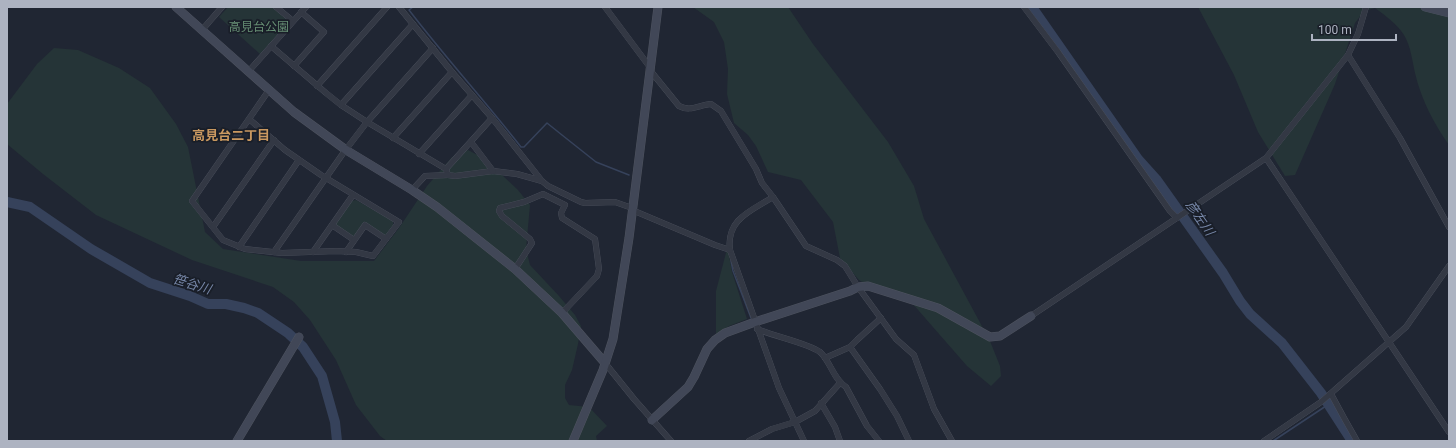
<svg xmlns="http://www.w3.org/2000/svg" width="1456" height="448" font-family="Roboto,'Noto Sans JP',sans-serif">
<rect width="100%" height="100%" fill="#202633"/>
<!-- green -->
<g fill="#253437">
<polygon points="228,7 272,7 287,20 287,24 260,54 219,17"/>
<polygon points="693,7 788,7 813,44 888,142 914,186 924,219 990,341 1000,366 1001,376 991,386 967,366 912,303 880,293 859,280 840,258 833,222 801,180 768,172 756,146 748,135 734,123 727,94 728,69 724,42 714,22"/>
<path d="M1198,7h251v138c-15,-21 -28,-46 -34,-72 -3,-13 -4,-26 -11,-38 -7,-11 -18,-19 -29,-27l-11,3 -9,12 -20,61 -40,91 -10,1 -27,-44 -24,-57z"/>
<polygon points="54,48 78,50 119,68 150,88 176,124 188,147 205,232 223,249 301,261 374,261 399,228 427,186 452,157 468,150 485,159 518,190 530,205 526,249 530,265 559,296 575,315 581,326 578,344 572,370 565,385 565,398 569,405 589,407 607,426 596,436 597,441 387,441 380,436 356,405 336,360 310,320 294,302 273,287 192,260 96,215 43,174 7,144 7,104 37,64"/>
<polygon points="356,200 393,221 393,226 385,237 365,223 355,237 335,225 351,201"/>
<polygon points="727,249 728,250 732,272 747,319 729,326 716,334 716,291"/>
</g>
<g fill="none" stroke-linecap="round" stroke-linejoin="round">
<!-- stream -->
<g stroke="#36425b" stroke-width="1.5">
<path d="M413,7l-4,3c36,47 76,91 112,137h3l23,-24 15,12 34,27 33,13"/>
<polyline points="731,261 733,271 751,318"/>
<polyline points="1273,441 1329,404"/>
</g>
<!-- river -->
<g stroke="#36425b" stroke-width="10">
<polyline points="1032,7 1138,159 1156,179 1223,273 1240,301 1250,314 1282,343 1321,393 1352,441"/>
<polyline points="7,202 30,207 91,249 150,283 190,296 208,304 226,304 244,308 258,313 288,333 303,347 322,376 335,422 337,441"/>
</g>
<!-- street casing -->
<g stroke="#4e535f" stroke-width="6">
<g id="street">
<polyline points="276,7 293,21"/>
<polyline points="399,7 452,72 492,118 542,181 548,186 581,202 585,203 615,202 632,208"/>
<polyline points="605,7 649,66"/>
<polyline points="1024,7 1058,52 1170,211 1177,218"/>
<polyline points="202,30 222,7"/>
<polyline points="271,46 326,93 341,105 367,122 446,169 448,175 455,176 493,171 517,174 542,181"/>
<polyline points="1348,55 1400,138 1449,227"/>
<polyline points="294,66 324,32 301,12"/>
<path d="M649,69l30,37c11,6 20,-1 32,-2l10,7 35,58 6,14 11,14 33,49 31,14 8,6 13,21 38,52 18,16 20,54 18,32"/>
<polyline points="248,72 306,7"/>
<polyline points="317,86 387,7"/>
<polyline points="341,105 413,24"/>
<polyline points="249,119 285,150 321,175 399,222 373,256 356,252 336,251 282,253 245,249 223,240 192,201 269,90"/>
<polyline points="393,138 452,72"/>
<polyline points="471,142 493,171"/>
<polyline points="419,154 472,95"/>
<polyline points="1266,158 1449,432"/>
<polyline points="446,169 492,118"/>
<polyline points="412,190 425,176 448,175"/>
<path d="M773,197c-22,14 -47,22 -43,53l49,138 25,53"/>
<polyline points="632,210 715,245 730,250"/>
<polyline points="332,225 354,240"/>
<polyline points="213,227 274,140"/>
<polyline points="239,247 299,160"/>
<polyline points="274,252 344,152 367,122 433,48"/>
<polyline points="313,252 353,195"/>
<polyline points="346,252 365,225 386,239"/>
<polyline points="515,269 532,243 530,239 502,216 499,211 500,208 524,202 543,194 565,205 561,213 562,218 595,239 599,269 597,276 562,313"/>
<polyline points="1031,316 1266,158 1348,55 1358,34 1366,7"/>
<polyline points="881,318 857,340 850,347 880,389 897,416 909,441"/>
<path d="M757,329c16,7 51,14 63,23 11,10 13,27 26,35l21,39 12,15"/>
<polyline points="825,358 850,347"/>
<polyline points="605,363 634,399 671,441"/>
<polyline points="1331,394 1344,418 1357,441"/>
<polyline points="821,403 835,427 840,441"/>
<polyline points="749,441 772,429 795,422 815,411 840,383"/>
<polyline points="1264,441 1321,402 1406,327 1449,266"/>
</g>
</g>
<!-- secondary casing -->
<g stroke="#4e535f" stroke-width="9">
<g id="secondary">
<polyline points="176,7 294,112 346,150 412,190 437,207 515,269 562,313 605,363"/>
<polyline points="1425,7 1449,13"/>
<polyline points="652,420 688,387 694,377 707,349 715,340 725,333 755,322 850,291 858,287 868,286 938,308 990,337 1000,336 1031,316"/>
<polyline points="237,441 299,337"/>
<polyline points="573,441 603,370 613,339 629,238 658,7"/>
</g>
</g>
<!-- street -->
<use href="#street" stroke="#333844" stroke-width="5.5"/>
<!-- secondary -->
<use href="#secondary" stroke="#414757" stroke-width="8"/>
</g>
<g text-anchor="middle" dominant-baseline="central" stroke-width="3.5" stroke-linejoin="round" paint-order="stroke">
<!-- park labels -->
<g font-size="12" fill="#678f74" stroke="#191e28">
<text x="259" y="27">高見台公園</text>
</g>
<!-- neighbourhood labels -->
<g font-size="13" font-weight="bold" fill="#c99860" stroke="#191e28">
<text x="231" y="135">高見台二丁目</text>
</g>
<!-- water labels -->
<g font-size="13" font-style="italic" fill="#7787a8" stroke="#191e28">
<text transform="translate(1200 218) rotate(55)">彦左川</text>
<text transform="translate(192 284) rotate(17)">笹谷川</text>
</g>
</g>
<!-- border -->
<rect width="1456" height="448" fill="none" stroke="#adb3c1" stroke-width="16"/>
<!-- scale -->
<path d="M1312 34v6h84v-6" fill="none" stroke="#adb3c1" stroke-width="2"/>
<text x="1318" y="34" font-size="12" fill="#adb3c1" stroke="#191e28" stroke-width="3" paint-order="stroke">100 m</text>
</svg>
